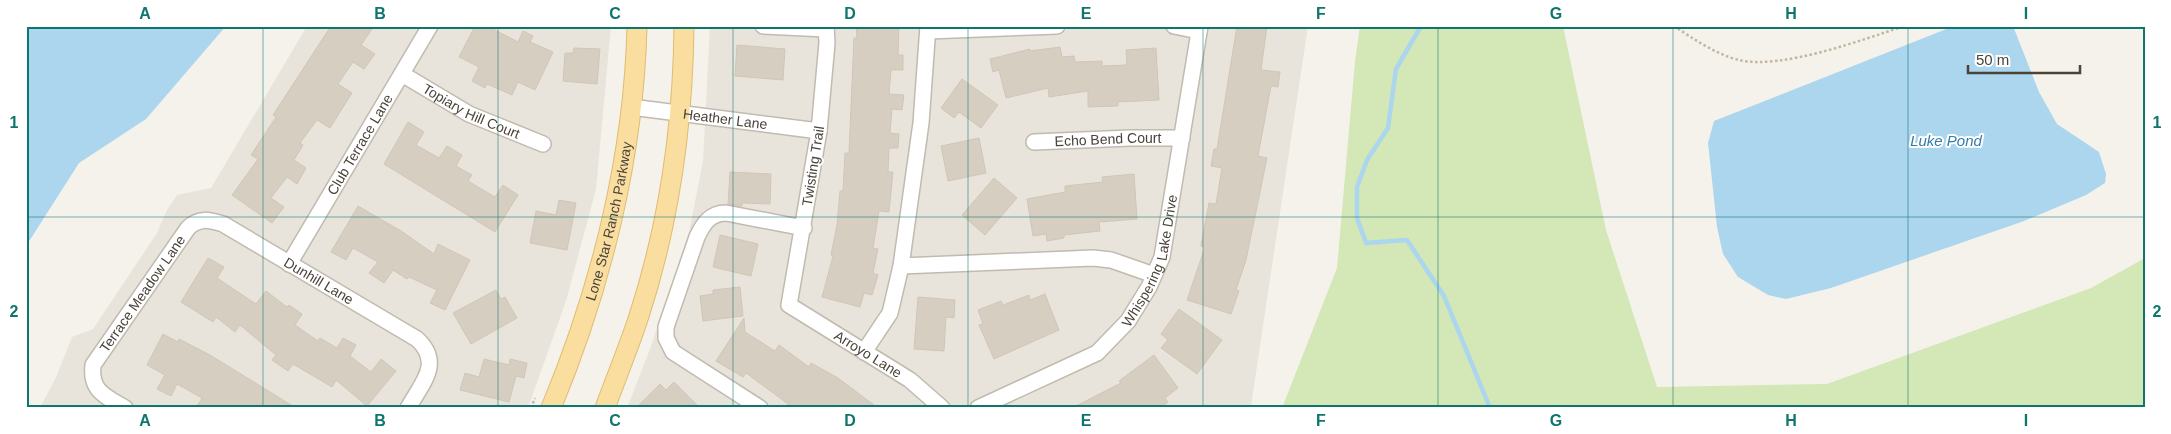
<svg xmlns="http://www.w3.org/2000/svg" width="2171" height="434" font-family="Helvetica,sans-serif">
<rect width="100%" height="100%" fill="#f5f2ec"/>
<!-- residential -->
<g fill="#e9e4db">
<polygon points="307,26 611,26 596,189 566,301 528,408 40,408 57,375 72,337 93,329 157,233 167,210 177,195 211,188"/>
<polygon points="710,26 1308,26 1251,406 627,408 650,349 689,232 703,161"/>
</g>
<!-- green -->
<polygon fill="#d3e7b7" points="1360,26 1563,26 1606,230 1657,387 1827,384 2091,288 2145,258 2145,408 1282,408 1337,268 1355,61"/>
<!-- water -->
<g fill="#acd5ee">
<polygon points="26,26 226,26 146,119 79,163 26,246"/>
<polygon points="1954,26 2013,26 2039,92 2057,124 2099,152 2106,174 2105,183 2086,195 2024,221 1831,288 1786,299 1768,295 1738,277 1723,254 1717,227 1708,143 1714,121"/>
</g>
<g fill="none" stroke-linecap="round" stroke-linejoin="round">
<!-- stream -->
<polyline stroke="#acd5ee" stroke-width="4.5" points="1421,26 1396,69 1388,128 1367,160 1357,187 1357,218 1366,243 1407,240 1444,296 1490,408"/>
</g>
<!-- building -->
<g fill="#d7cec2" stroke="#d1c6b5">
<polygon points="331,26 374,26 361,45 375,54 364,69 353,62 338,84 352,93 330,128 317,120 300,143 303,145 294,160 306,168 297,184 287,177 271,198 284,207 272,223 232,195 258,159 251,155 276,117 273,115"/>
<polygon points="475,26 487,26 518,42 523,31 533,36 530,42 553,52 535,90 518,82 512,95 487,84 485,88 472,81 479,67 459,57"/>
<polygon points="856,26 899,26 898,55 903,55 903,70 891,70 889,94 904,95 902,110 892,109 890,133 899,134 898,148 889,148 888,172 893,172 889,212 879,211 873,248 878,249 873,273 878,275 872,295 864,293 860,307 822,297 833,256 831,255 837,225 840,191 843,191 845,153 849,153 854,38 857,38"/>
<polygon points="1237,26 1267,26 1261,70 1280,72 1278,87 1271,86 1258,156 1267,158 1246,260 1236,290 1239,291 1231,314 1187,300 1205,247 1201,246 1209,203 1216,204 1222,168 1211,166 1214,149 1217,149"/>
<polygon points="737,45 785,49 783,80 735,76"/>
<polygon points="1060,47 1062,57 1074,56 1075,62 1102,61 1102,66 1127,65 1126,50 1156,48 1159,100 1118,102 1118,106 1088,107 1088,91 1049,97 1048,88 1006,98 999,70 993,72 990,59 1030,49 1030,51"/>
<polygon points="574,48 600,49 597,84 563,81 565,53 573,53"/>
<polygon points="962,79 998,105 981,128 959,112 954,118 941,108"/>
<polygon points="408,122 424,132 416,145 439,158 447,146 462,155 456,166 472,175 468,181 495,197 503,185 518,195 495,232 384,164"/>
<polygon points="979,138 986,173 948,181 941,146"/>
<polygon points="730,172 771,174 770,204 742,203 742,206 728,204"/>
<polygon points="1134,174 1137,219 1099,222 1100,231 1064,235 1064,238 1047,241 1046,234 1033,236 1027,199 1065,192 1065,186 1103,182 1102,177"/>
<polygon points="994,178 1017,198 985,235 962,215"/>
<polygon points="559,200 576,203 567,250 530,243 536,211 556,215"/>
<polygon points="358,206 401,231 434,254 438,244 470,260 445,310 430,303 437,290 409,277 407,279 393,270 384,283 369,273 378,262 353,248 346,260 331,252"/>
<polygon points="720,235 758,244 751,276 713,267"/>
<polygon points="208,258 224,267 217,278 256,304 266,291 287,307 289,305 302,314 295,325 318,341 320,338 337,348 343,338 356,345 350,356 371,372 381,359 396,371 367,406 336,380 332,387 293,364 288,371 272,360 276,355 240,325 235,332 216,317 213,322 181,302"/>
<polygon points="740,287 743,316 703,321 700,296 713,294 713,290"/>
<polygon points="496,290 501,299 505,297 517,318 471,344 453,313"/>
<polygon points="1045,294 1059,330 994,359 979,325 983,324 978,310 1001,301 1003,305 1029,295 1030,300"/>
<polygon points="918,297 955,300 954,318 946,317 944,351 914,349"/>
<polygon points="1179,309 1222,340 1197,374 1161,348 1168,340 1161,334"/>
<polygon points="744,318 745,332 775,351 779,345 809,367 811,363 838,378 878,408 785,408 788,404 746,373 743,377 716,361"/>
<polygon points="163,334 178,342 179,339 210,355 296,408 196,408 202,398 177,384 171,396 157,389 165,375 147,365"/>
<polygon points="1154,355 1178,388 1165,398 1168,402 1160,408 1072,408 1121,383 1119,381"/>
<polygon points="484,359 509,365 510,359 527,363 524,378 516,376 509,402 460,390 465,373 479,377"/>
<polygon points="674,382 700,408 636,408 660,384 666,390"/>
</g>
<g fill="none" stroke-linecap="round" stroke-linejoin="round">
<!-- minor casing -->
<g stroke="#c1baaf" stroke-width="18">
<g id="minor">
<polyline points="763,26 826,29"/>
<path id="s1" d="M826,26l1,17 -8,88 -30,174 121,75 32,28"/>
<polyline points="1174,26 1199,31"/>
<polyline points="928,31 1057,26"/>
<path id="s2" d="M402,74l67,40 74,30"/>
<path id="s3" d="M631,107l188,24"/>
<path id="s4" d="M1034,142l96,-4h52"/>
<path id="s5" d="M289,264l141,-238"/>
<polyline points="901,266 1093,258 1111,260 1154,275"/>
<polyline points="864,352 890,313 901,266 921,123 928,26"/>
<path id="s6" d="M125,408c-20,-12 -35,-17 -32,-43l95,-137c11,-11 21,-8 35,-4l194,115c26,24 5,44 -9,69"/>
<path d="M760,408l-87,-56 -7,-14v-11l31,-90c6,-13 13,-24 29,-24l78,15"/>
<path id="s7" d="M978,408l119,-55 31,-32 21,-34 13,-30 38,-231"/>
</g>
</g>
<!-- major casing -->
<g stroke="#e0bb70" stroke-width="21">
<g id="major">
<path id="s8" d="M551,408c50,-120 83,-252 86,-382"/>
<path d="M605,408c11,-30 23,-59 33,-89 31,-94 45,-195 46,-293"/>
</g>
</g>
<!-- path -->
<g stroke="#c2b5a1" stroke-width="2.5" stroke-dasharray="2.5 2.5" stroke-linecap="butt">
<path d="M1674,26c18,12 43,29 65,34 42,10 123,-20 165,-34"/>
<polyline points="531,408 535,398"/>
</g>
<!-- minor -->
<use href="#minor" stroke="#fff" stroke-width="15"/>
<!-- major -->
<use href="#major" stroke="#fadea0" stroke-width="19"/>
</g>
<!-- grid -->
<path fill="none" stroke="#0f766e" stroke-width="1" stroke-opacity="0.55" d="M263,26v382M498,26v382M733,26v382M968,26v382M1203,26v382M1438,26v382M1673,26v382M1908,26v382M26,217h2119"/>
<g text-anchor="middle" dominant-baseline="central" stroke-width="4" stroke-linejoin="round" paint-order="stroke">
<!-- street labels -->
<g font-size="14" fill="#4a433a" stroke="#fff">
<text stroke="none"><textPath href="#s2" startOffset="79">Topiary Hill Court</textPath></text>
<text stroke="none"><textPath href="#s3" startOffset="95">Heather Lane</textPath></text>
<text stroke="none"><textPath href="#s4" startOffset="74">Echo Bend Court</textPath></text>
<text stroke="none"><textPath href="#s5" startOffset="139">Club Terrace Lane</textPath></text>
<text transform="translate(813 166) rotate(-81)">Twisting Trail</text>
<text stroke="none"><textPath href="#s8" startOffset="196">Lone Star Ranch Parkway</textPath></text>
<text stroke="none"><textPath href="#s7" startOffset="241">Whispering Lake Drive</textPath></text>
<text stroke="none"><textPath href="#s6" startOffset="374">Dunhill Lane</textPath></text>
<text stroke="none"><textPath href="#s6" startOffset="145">Terrace Meadow Lane</textPath></text>
<text stroke="none"><textPath href="#s1" startOffset="375">Arroyo Lane</textPath></text>
</g>
<!-- water labels -->
<g font-size="15" font-style="italic" fill="#347cab" stroke="#fff">
<text x="1946" y="140">Luke Pond</text>
</g>
</g>
<!-- border -->
<rect width="2171" height="434" fill="none" stroke="#ffffff" stroke-width="55"/>
<!-- scale -->
<path d="M1968 65v8h112v-8" fill="none" stroke="#4a433a" stroke-width="2.5"/>
<text x="1976" y="65" font-size="15" fill="#4a433a" stroke="#ffffff" stroke-width="4" paint-order="stroke">50 m</text>
<rect x="28" y="28" width="2116" height="378" fill="none" stroke="#0f766e" stroke-width="2"/>
<g font-size="16" text-anchor="middle" font-weight="bold" fill="#0f766e">
<text x="145" y="19">A</text>
<text x="380" y="19">B</text>
<text x="615" y="19">C</text>
<text x="850" y="19">D</text>
<text x="1086" y="19">E</text>
<text x="1321" y="19">F</text>
<text x="1556" y="19">G</text>
<text x="1791" y="19">H</text>
<text x="2026" y="19">I</text>
<text x="14" y="128">1</text>
<text x="2157" y="128">1</text>
<text x="14" y="317">2</text>
<text x="2157" y="317">2</text>
<text x="145" y="426">A</text>
<text x="380" y="426">B</text>
<text x="615" y="426">C</text>
<text x="850" y="426">D</text>
<text x="1086" y="426">E</text>
<text x="1321" y="426">F</text>
<text x="1556" y="426">G</text>
<text x="1791" y="426">H</text>
<text x="2026" y="426">I</text>
</g>
</svg>
